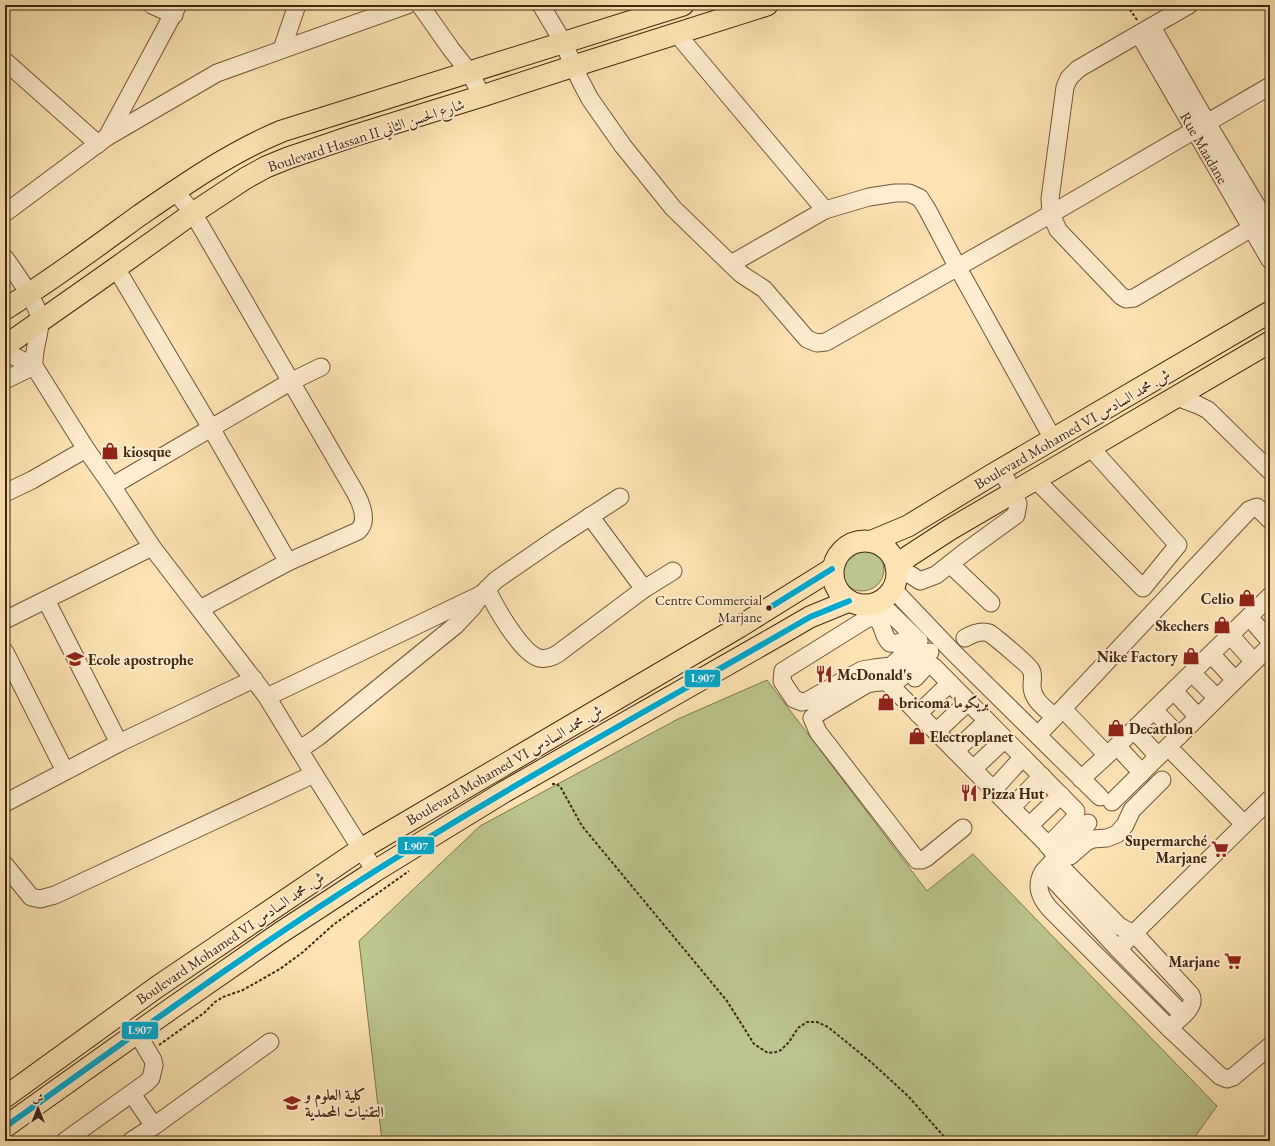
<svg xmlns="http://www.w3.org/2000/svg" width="1275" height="1146" font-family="'EB Garamond',Amiri,serif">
<rect width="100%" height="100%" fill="#fde3b3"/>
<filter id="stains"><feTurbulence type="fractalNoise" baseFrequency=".005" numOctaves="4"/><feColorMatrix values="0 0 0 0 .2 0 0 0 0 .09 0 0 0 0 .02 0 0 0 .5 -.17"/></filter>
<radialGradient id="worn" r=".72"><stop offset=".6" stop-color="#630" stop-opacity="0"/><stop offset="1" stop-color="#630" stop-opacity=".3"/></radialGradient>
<!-- green -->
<g fill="#bcc48f" stroke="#7e7650">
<circle cx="862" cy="569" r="22"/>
<polygon points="767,680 927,891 973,854 1217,1106 1192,1141 382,1141 359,941 480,826 678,719"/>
</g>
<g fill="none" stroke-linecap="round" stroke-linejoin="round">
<!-- minor casing -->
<g stroke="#70563a" stroke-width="19">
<g id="minor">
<polyline points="152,5 174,15"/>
<polyline points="420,5 451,49 470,73 482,96"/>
<polyline points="541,5 563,42 580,80 590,99 623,146 673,208 741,274 764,289 807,339 817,343 826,342 1051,214 1270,86"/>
<polyline points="1189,5 1078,69 1069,78 1065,87 1050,199 1051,214 1058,230 1121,296 1126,299 1134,298 1270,217"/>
<polyline points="1152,27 1207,123 1270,228"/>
<polyline points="677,34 825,210"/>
<path id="s1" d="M1139,34l131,226"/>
<polyline points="282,49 297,5"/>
<polyline points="5,61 98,144"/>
<polyline points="107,137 217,73 407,5"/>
<path d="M175,191l18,22 162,279c6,11 14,29 3,39l-70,31 -88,47"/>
<polyline points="5,213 107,137 178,5"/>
<path d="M5,258c10,15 36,48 35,65 -1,15 -7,28 -6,43l52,83 26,37 40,61 115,150 47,77 61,97"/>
<polyline points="731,264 825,210 869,197 895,193 909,193 920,198 927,209 957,266 1053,439"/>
<polyline points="116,268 211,428 288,562"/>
<polyline points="5,352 34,366"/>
<polyline points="5,380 34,366"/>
<polyline points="1177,397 1198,405 1208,410 1270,471"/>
<polyline points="1036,480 1143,588 1178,545 1091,448"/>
<polyline points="112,486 290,382 321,367"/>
<polyline points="5,493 32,480 86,449"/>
<polyline points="590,516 644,589"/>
<polyline points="950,564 991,603"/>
<polyline points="897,572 911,575 920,581 936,575 965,552 1016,515 1018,504 1014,493 1001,470"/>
<path d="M487,589c7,16 34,64 52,69 9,2 18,-3 25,-9l80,-60 29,-18"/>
<polyline points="893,589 953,652 1100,797"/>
<polyline points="46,600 119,743"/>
<polyline points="879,602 919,641"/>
<polyline points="1249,617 1270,641"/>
<polyline points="5,620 152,547"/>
<path d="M911,634c-7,7 -11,10 -21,9 -9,-9 -5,-17 -14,-25h-8l-85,53 -1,10 12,18 8,3 5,-1 55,-31 12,-2 17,-2 28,-25"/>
<polyline points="1230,635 1254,662"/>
<path d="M965,638c7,-4 16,-8 24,-5 5,3 40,32 42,37 3,5 1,10 1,16 0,14 13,22 23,31"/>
<polyline points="5,652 65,771"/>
<path d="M930,652l-31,27c-11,4 -21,2 -32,5l-52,31 -3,3 6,14 99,128h5l4,-2 37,-30"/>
<polyline points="1211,654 1235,680"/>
<polyline points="1192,673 1217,698"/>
<polyline points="915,678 926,666 931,665 934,667 1074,809 1076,811 1075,818 1048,846"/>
<path d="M887,682l159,161 8,10 6,13 59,60 9,5 6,2 57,62c6,13 -14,25 -22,33"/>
<polyline points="1174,691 1198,717"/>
<polyline points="267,697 480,595"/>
<polyline points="1063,709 1107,755"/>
<polyline points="1154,710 1179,736"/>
<polyline points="918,714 950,683"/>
<polyline points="1134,730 1158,756"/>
<polyline points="936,732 968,702"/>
<polyline points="1038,735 1249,510 1257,507 1270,520"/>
<polyline points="1117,746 1142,773"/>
<polyline points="299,750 318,737 456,625 472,608 482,594 496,580 557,538 620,497"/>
<polyline points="955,751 987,721"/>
<polyline points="1175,754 1244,824"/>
<polyline points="973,769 1005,739"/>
<polyline points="1081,779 1117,746 1270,596"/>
<polyline points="993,790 1023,757"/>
<polyline points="1112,802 1270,646"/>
<polyline points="5,803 119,743 254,679"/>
<polyline points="1011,808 1042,776"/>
<path d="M1088,823l-45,49c-8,14 -3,25 6,36l120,120 51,48 7,3 6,-2 37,-31"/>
<polyline points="1029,826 1061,795"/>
<polyline points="1070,856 1086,842 1093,839 1107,838 1117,834 1125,825 1132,810 1162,780"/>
<polyline points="5,865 31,897 40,899 55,895 314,774"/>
<polyline points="1051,877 1118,949 1183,1015"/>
<polyline points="1118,949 1270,799"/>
<polyline points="132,1094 154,1126"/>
<polyline points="65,1141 146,1083 151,1078 154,1065 153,1060 137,1033"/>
<polyline points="131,1141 154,1126 270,1042"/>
</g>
</g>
<!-- major casing -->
<g stroke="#412712" stroke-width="23">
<g id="major">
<path d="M5,309c47,-29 91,-62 135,-94 45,-31 91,-63 142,-84l401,-126"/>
<polyline points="5,346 116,268 193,213 246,178 266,167 288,158 353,136 482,96 574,66 767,5"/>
<polyline points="872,541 908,526 990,476 1270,312"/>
<circle cx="865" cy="573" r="32"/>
<polyline points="896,567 909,556 949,530 1270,342"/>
<polyline points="5,1097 157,987 361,849 739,627 832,569"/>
<polyline points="5,1127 172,1008 280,933 375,871 504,792 779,635 810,617 849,601"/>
</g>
</g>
<!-- path -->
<g stroke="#412712" stroke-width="2" stroke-dasharray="3 2" stroke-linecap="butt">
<polyline points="1127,5 1137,20"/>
<polyline points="552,784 557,784 561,788 582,826 727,1001 754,1044 768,1053 776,1052 781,1050 789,1042 798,1028 807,1022 817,1022 828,1027 871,1062 908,1096 948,1141"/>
<polyline points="159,1045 204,1013 215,1002 223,997 243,990 280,969 303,952 333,925 409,871"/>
</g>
<!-- minor -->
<use href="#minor" stroke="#feedce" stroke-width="17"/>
<!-- major -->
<use href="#major" stroke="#fde3b3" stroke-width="21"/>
<!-- bus-1 casing -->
<g stroke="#feedce" stroke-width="9">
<g id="bus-1">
<polyline points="769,608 832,569"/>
<path d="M5,1127c122,-87 243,-176 370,-256 142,-90 290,-170 435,-254l39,-16"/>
</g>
</g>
<!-- bus-1 -->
<use href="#bus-1" stroke="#00a9ce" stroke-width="6"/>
</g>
<!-- icons -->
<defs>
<g id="shop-bare" transform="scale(1.38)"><path d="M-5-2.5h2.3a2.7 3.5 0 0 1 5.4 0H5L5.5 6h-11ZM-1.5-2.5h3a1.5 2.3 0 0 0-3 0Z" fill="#8f2418" stroke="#feedce" stroke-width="2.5" paint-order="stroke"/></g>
<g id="school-bare" transform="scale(1.38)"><path d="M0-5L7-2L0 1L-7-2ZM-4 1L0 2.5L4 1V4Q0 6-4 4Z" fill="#8f2418" stroke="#feedce" stroke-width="2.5" paint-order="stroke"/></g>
<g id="restaurant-bare" transform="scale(1.38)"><path d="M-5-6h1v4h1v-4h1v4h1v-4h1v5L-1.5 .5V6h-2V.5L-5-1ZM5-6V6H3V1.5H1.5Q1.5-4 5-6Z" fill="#8f2418" stroke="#feedce" stroke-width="2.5" paint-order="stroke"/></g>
<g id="supermarket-bare" transform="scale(1.38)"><path d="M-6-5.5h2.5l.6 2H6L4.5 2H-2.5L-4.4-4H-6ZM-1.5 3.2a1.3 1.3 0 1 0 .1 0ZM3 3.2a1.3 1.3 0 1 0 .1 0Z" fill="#8f2418" stroke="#feedce" stroke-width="2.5" paint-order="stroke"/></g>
<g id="university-bare" transform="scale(1.38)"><path d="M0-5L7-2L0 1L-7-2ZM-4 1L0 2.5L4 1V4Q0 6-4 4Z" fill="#8f2418" stroke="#feedce" stroke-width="2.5" paint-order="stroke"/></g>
</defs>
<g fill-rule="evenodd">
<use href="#shop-bare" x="110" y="451"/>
<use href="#shop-bare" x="1247" y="598"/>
<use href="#shop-bare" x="1222" y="625"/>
<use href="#shop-bare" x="1191" y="656"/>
<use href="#school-bare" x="75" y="659"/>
<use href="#restaurant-bare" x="824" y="674"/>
<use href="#shop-bare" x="886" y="702"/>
<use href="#shop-bare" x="1116" y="728"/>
<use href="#shop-bare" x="917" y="736"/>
<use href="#restaurant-bare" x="969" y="793"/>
<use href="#supermarket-bare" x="1220" y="849"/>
<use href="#supermarket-bare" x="1233" y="961"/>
<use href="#university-bare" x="292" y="1103"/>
</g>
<!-- markers -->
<circle fill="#412712" stroke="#feedce" stroke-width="1.5" cx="769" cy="608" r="3.5"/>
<g text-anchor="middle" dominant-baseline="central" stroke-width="4" stroke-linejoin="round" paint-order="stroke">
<!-- bus labels -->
<g font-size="14" fill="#412712" stroke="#feedce" text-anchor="end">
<text x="762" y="600">Centre Commercial<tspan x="762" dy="17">Marjane</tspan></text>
</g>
<!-- street labels -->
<g font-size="15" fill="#412712" stroke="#feedce">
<text transform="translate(366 135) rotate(-18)">Boulevard Hassan II شارع الحسن الثاني</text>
<text stroke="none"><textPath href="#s1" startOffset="131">Rue Maadane</textPath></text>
<text transform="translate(1072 429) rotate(-30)">Boulevard Mohamed VI ش. محمد السادس</text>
<text transform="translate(504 765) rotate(-30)">Boulevard Mohamed VI ش. محمد السادس</text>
<text transform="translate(230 938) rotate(-34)">Boulevard Mohamed VI ش. محمد السادس</text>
</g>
<!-- poi labels -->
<g font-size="15" font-weight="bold" fill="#412712" stroke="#feedce" text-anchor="start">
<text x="123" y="451">kiosque</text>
<text x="1234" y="598" text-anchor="end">Celio</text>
<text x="1209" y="625" text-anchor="end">Skechers</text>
<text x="1178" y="656" text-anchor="end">Nike Factory</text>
<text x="88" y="659">Ecole apostrophe</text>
<text x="837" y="674">McDonald's</text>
<text x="899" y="702">bricoma بريكوما</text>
<text x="1129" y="728">Decathlon</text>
<text x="930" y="736">Electroplanet</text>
<text x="982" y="793">Pizza Hut</text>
<text x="1207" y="840" text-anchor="end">Supermarché<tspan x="1207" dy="17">Marjane</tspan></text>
<text x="1220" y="961" text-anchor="end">Marjane</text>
<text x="305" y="1094">كلية العلوم و<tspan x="305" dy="17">التقنيات المحمدية</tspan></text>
</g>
</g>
<g stroke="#feedce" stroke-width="1.5">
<rect x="684" y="669" width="37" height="19" rx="4" fill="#00a9ce"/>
<rect x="397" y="836" width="38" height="19" rx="4" fill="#00a9ce"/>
<rect x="121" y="1021" width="38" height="19" rx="4" fill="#00a9ce"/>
</g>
<g font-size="11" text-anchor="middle" font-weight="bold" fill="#fff">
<text x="703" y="682">L907</text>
<text x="416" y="850">L907</text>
<text x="140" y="1034">L907</text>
</g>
<!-- margin -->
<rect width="1275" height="1146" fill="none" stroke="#fde3b3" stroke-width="20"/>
<rect x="6" y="6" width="1263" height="1134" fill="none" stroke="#412712" stroke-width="2"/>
<rect x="10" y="10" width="1255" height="1126" fill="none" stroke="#412712"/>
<!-- north arrow -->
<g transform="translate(38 1108)" stroke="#feedce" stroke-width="3" paint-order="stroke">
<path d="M0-3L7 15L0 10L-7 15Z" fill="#412712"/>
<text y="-6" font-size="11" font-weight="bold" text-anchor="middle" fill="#412712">ش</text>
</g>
<rect width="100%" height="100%" filter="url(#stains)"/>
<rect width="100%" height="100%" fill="url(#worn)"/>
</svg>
